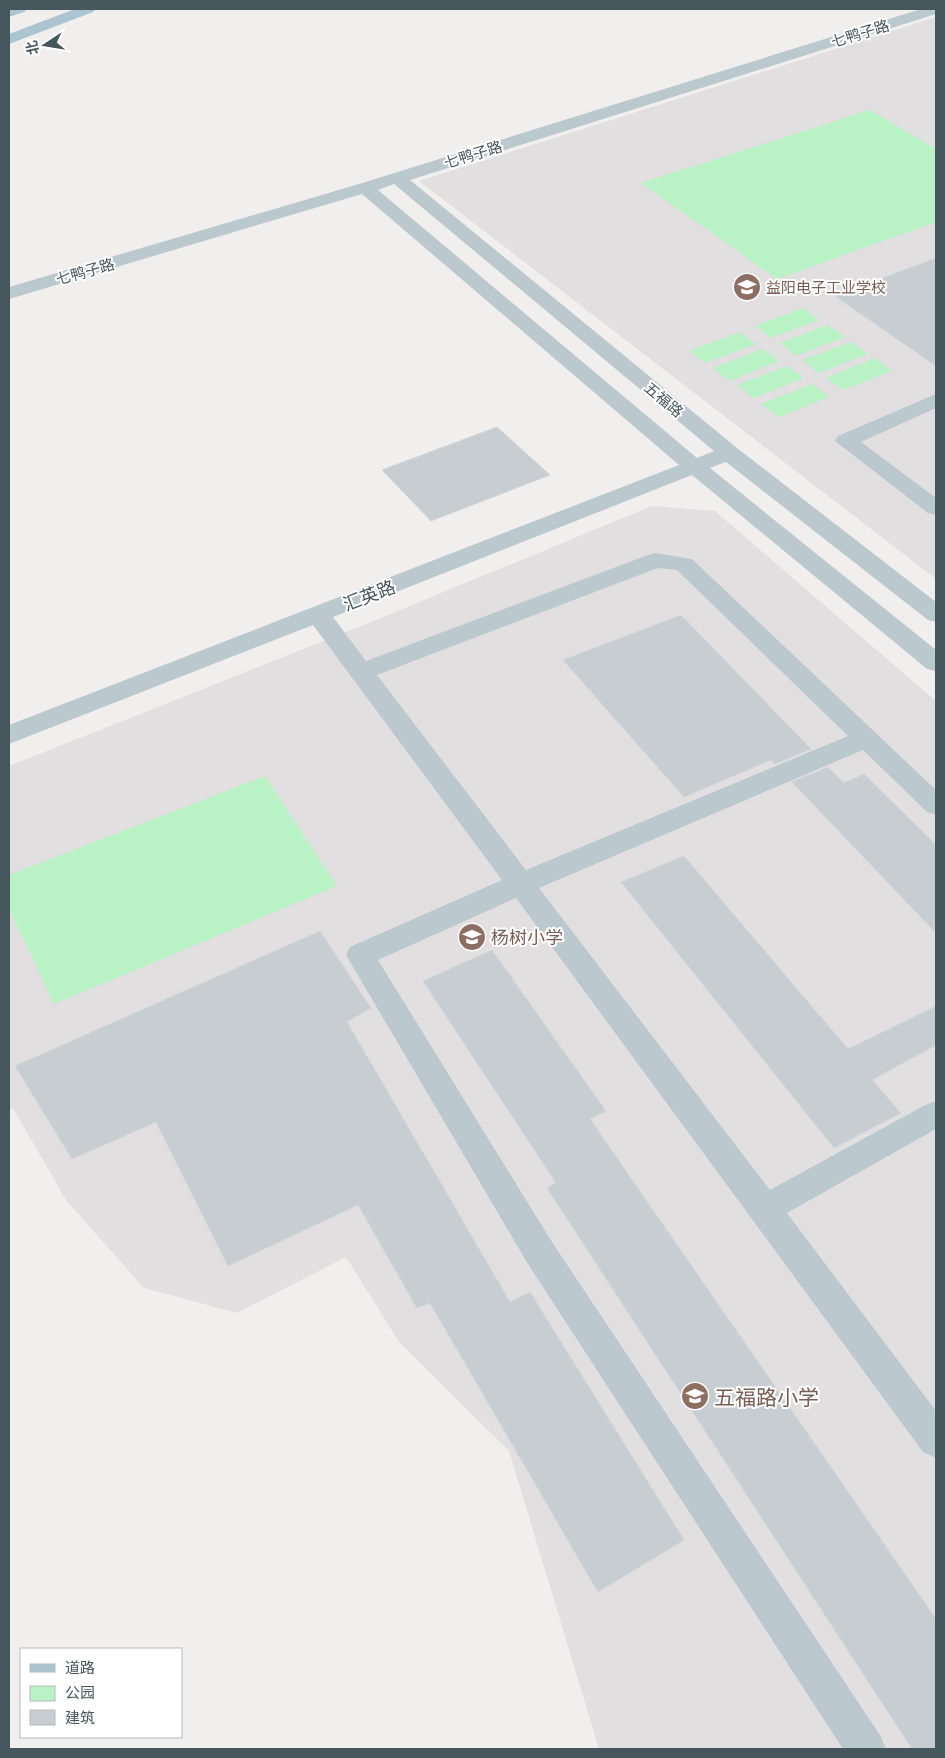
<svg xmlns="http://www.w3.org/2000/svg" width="945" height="1758" font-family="Barlow,'Noto Sans SC',sans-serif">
<rect width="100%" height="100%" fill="#f1eeee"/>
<!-- education -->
<g fill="#e2dfe1">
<polygon points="936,17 936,579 419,181"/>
<polygon points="652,506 715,511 936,701 936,1749 599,1749 509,1451 399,1342 346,1257 237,1313 144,1288 66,1200 13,1108 9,1110 9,766 366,624"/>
</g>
<!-- green -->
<g fill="#b9f2c4">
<polygon points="870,110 936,149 936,222 777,279 641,183"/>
<polygon points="803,308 819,320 771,338 755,326"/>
<polygon points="828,325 845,337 796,356 780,343"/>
<polygon points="740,332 756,344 705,363 689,351"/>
<polygon points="851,342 868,354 819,373 802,360"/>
<polygon points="763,349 779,361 729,381 713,368"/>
<polygon points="875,358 892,371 843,390 826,378"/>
<polygon points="787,366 804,378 754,398 737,385"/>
<polygon points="812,384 829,397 779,417 761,404"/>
<polygon points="265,776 337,886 54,1004 9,909 9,875"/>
</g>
<!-- building -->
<g fill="#c7cdd1" stroke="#d1d6da">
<polygon points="936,258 936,366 835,296"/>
<polygon points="497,427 550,475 431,521 382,470"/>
<polygon points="681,615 811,749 775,764 771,760 684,797 563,660"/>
<polygon points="828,767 844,783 864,774 936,845 936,933 792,782"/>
<polygon points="684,856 848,1049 936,1006 936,1045 872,1080 901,1113 834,1148 621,882"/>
<polygon points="320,931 371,1008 347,1022 510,1302 530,1292 684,1540 598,1592 430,1303 417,1308 358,1205 228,1266 156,1122 72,1159 15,1066"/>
<polygon points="492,950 606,1111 590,1119 936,1619 936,1749 912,1749 547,1188 556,1183 423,981"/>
</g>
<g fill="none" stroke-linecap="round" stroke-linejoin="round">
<!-- minor -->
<g fill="#bbc9ce" fill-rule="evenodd">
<path d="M921,9h15v5l-526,166 327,268 199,154v20l-8,-2 -202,-158 -16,6 226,182v21l-9,-2 -235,-194 -359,142 33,44 282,-106 8,-2 36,6 244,231v25l-9,-3 -64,-62 -324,138 231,302 155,-85 11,-4v28l-149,84 149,198v47l-13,-6 -407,-554 -138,62 174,282 328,493 6,14h-43l-315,-485 -182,-309 4,-8 152,-67 -189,-255 -304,119v-19l670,-260 -317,-271 -353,105v-12l350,-103zM394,184l320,267 -17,7 -319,-268zM658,568l19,2 171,166 -322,134 -149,-195z"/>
<polygon points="936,394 936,408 861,442 936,498 936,515 928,513 835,441 838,436"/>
</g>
<!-- major -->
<g fill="#abc4cf" fill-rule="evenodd">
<polygon points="9,9 27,9 24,12 9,17"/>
<polygon points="75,9 96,9 93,12 9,44 9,34"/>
</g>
</g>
<!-- icons -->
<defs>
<g id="school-disc" transform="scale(1.4375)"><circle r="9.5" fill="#8d6e63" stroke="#fff"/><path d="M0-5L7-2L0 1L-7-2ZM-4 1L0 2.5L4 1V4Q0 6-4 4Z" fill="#fff"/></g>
</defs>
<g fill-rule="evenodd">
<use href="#school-disc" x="747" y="287"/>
<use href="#school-disc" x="472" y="937"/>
<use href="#school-disc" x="695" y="1396"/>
</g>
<g text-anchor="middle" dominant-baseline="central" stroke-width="4" stroke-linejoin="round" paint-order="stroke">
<!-- far-street labels -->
<g font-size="15" fill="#45565d" stroke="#fff">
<text transform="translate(860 33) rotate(-17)">七鸭子路</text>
<text transform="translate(473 154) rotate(-17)">七鸭子路</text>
<text transform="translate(85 271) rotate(-16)">七鸭子路</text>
<text transform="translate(664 399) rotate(40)">五福路</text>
</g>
<!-- far-education labels -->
<g font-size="15" fill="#785e54" stroke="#fff" text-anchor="start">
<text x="766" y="287">益阳电子工业学校</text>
</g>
<!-- street labels -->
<g font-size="18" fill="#45565d" stroke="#fff">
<text transform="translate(369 595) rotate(-21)">汇英路</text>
</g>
<!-- education labels -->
<g font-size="18" fill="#785e54" stroke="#fff" text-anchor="start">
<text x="491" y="937">杨树小学</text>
</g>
<!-- near-education labels -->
<g font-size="21" fill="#785e54" stroke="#fff" text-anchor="start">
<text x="714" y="1396">五福路小学</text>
</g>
</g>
<!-- border -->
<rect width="945" height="1758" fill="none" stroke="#45565d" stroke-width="20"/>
<!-- legend -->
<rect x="20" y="1648" width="162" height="90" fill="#ffffff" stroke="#b5bbbe"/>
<rect x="30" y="1664" width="25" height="8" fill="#abc4cf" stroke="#b5bbbe"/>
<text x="65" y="1673" font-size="15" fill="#45565d">道路</text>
<rect x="30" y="1686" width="25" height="15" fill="#b9f2c4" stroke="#b5bbbe"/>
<text x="65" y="1698" font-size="15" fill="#45565d">公园</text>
<rect x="30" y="1710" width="25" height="15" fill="#c7cdd1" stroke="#b5bbbe"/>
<text x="65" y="1723" font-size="15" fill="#45565d">建筑</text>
<!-- north arrow -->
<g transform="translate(45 45) rotate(258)" stroke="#ffffff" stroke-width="4" paint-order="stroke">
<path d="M0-4L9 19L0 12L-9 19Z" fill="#45565d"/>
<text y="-8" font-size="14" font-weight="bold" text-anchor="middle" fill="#45565d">北</text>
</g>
</svg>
